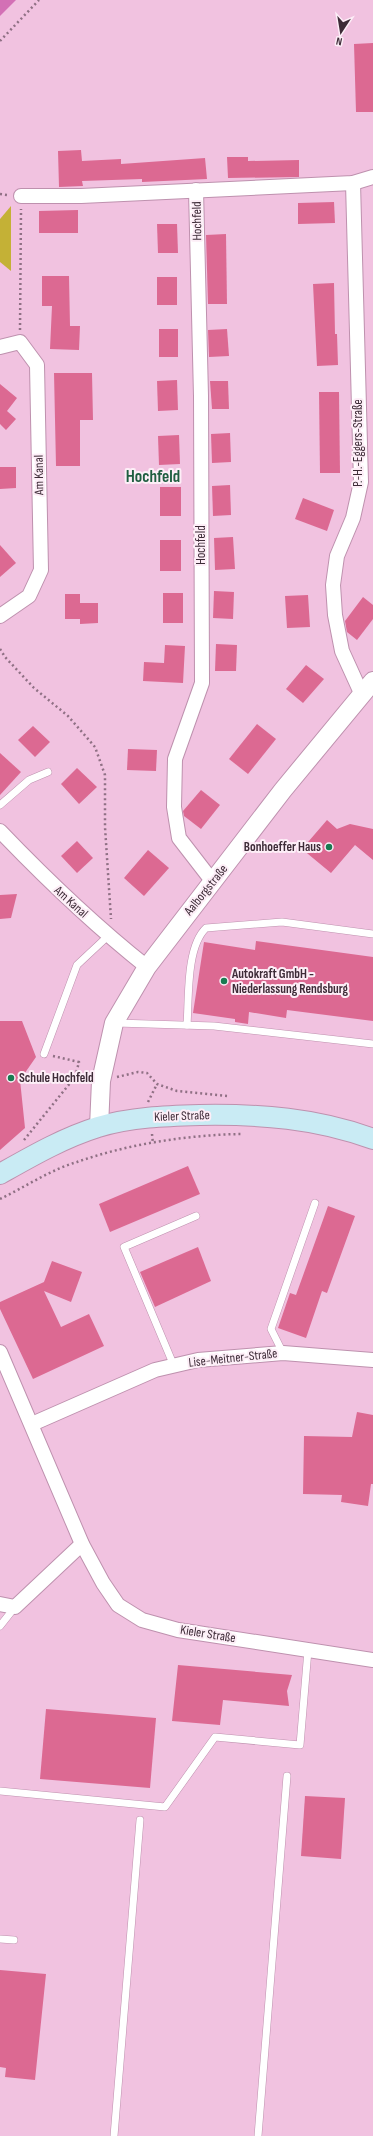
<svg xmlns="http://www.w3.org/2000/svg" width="373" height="2136" font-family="'Sofia Sans Condensed',sans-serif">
<rect width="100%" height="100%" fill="#f1c2e0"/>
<!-- green -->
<polygon fill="#c4b136" points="11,206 11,271 0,262 0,219"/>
<!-- water -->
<polygon fill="#d370b5" points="0,0 16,0 0,16"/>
<!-- building -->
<g fill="#dc6992">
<polygon points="373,43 373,112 356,112 354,44"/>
<polygon points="81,150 82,161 121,159 121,164 205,158 207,179 142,182 142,179 82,181 83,186 59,187 58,151"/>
<polygon points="227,157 248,157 248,161 299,160 299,177 228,178"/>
<polygon points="334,202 335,223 298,224 298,203"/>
<polygon points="78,210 78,233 39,233 39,211"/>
<polygon points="157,224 177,224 178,253 158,253"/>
<polygon points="226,234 227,304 208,304 206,235"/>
<polygon points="42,276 69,276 70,326 80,326 79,350 50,349 52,306 42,306"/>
<rect x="157" y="277" width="20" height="28"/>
<polygon points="334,283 335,334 337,334 338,365 317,366 313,284"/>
<rect x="159" y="329" width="19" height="28"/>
<polygon points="227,329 229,356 209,357 208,330"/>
<polygon points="54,373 92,373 93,420 80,420 80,466 56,466"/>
<polygon points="177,380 178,410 158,411 157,381"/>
<polygon points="210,381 228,381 229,409 212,409"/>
<polygon points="0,384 17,398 7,411 16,419 6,430 0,424"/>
<polygon points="319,392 339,392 340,473 320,473"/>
<polygon points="230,433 231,462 212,463 211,434"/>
<polygon points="179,435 180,464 159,465 158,436"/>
<polygon points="0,467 16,467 16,488 0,489"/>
<polygon points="230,485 231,515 213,516 212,486"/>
<rect x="160" y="487" width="21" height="29"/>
<polygon points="303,498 334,510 327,531 295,519"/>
<polygon points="233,537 235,569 215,570 214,538"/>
<rect x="160" y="540" width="21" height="31"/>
<polygon points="0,545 16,563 0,577"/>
<polygon points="214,591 234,592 233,619 213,618"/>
<rect x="163" y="593" width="20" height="30"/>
<polygon points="65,594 80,594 80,603 98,603 98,623 80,624 80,619 65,619"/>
<polygon points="308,595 310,627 287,628 285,596"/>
<polygon points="363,597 373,605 373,619 357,640 347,632 345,621"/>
<polygon points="216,644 237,645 236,671 215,671"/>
<polygon points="165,645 185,646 183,683 143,681 144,662 164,663"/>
<polygon points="306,665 324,679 303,703 286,689"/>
<polygon points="257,724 276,739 248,774 229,759"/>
<polygon points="33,726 50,742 35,757 18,740"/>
<polygon points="128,749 157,750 156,771 127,770"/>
<polygon points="0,753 21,772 0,795"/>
<polygon points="77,768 97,787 79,804 61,784"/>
<polygon points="201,790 220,805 201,829 184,816 183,811"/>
<polygon points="327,820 337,829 350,824 373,829 373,860 355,845 331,873 302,849"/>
<polygon points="77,841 93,858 77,873 61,856"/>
<polygon points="148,850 169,868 144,896 124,878"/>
<polygon points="17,894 11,918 0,919 0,895"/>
<polygon points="256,941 373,957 373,1021 287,1010 286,1018 249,1012 248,1024 235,1022 235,1019 193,1013 204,942 255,950"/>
<polygon points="0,1021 22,1021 36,1057 20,1080 25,1128 0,1150"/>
<polygon points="188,1166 200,1194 110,1232 99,1204"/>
<polygon points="328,1206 355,1216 327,1293 322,1291 306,1338 278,1328 290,1293 296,1295"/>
<polygon points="198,1247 211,1281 155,1307 140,1272"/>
<polygon points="52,1261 82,1272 71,1302 44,1291 61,1327 89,1314 104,1346 33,1379 0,1309 0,1302 44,1282"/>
<polygon points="357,1412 373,1415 373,1484 371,1484 368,1506 341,1502 342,1495 303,1494 304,1436 352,1437"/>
<polygon points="178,1665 292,1675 287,1691 289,1706 223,1700 220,1725 172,1721"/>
<polygon points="46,1709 156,1718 150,1788 40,1779"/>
<polygon points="305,1796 345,1798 341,1859 301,1856"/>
<polygon points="0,1970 46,1974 35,2080 5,2077 6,2068 0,2067"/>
</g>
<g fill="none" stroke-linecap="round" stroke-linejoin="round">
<!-- service casing -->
<g stroke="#be91ae" stroke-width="8">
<g id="service">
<polyline points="0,805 29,780 48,772"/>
<polyline points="116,1023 214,1026 373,1044"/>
<path d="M187,1025c2,-27 -1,-78 19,-97l76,-6 91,12"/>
<polyline points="44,1054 77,965 108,936"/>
<polyline points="283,1353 271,1329 315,1203"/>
<polyline points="174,1366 124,1247 196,1216"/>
<polyline points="0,1626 15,1607"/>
<polyline points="0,1791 165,1807 215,1737 300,1745 308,1650"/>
<polyline points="0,1939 14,1940"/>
<polyline points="114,2136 140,1820"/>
<polyline points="258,2136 287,1776"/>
</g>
</g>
<!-- minor casing -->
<g stroke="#be91ae" stroke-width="16">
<g id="minor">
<polyline points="353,183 361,482 353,518 337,556 333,585 335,615 342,651 362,695"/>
<polyline points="196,190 201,396 202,683 175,759 174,807 179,838 213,882"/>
<polyline points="21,196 81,196 353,183 373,177"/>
<polyline points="0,347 20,342 37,365 41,570 29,596 0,616"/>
<path d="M0,831c47,49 94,94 147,136"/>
<polyline points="0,1352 82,1544 103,1583 118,1605 142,1620 178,1630 373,1660"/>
<polyline points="32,1424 155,1370 198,1360 283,1353 373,1360"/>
<polyline points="0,1604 15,1607 82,1544"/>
</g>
</g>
<!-- tertiary casing -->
<g stroke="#be91ae" stroke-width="20">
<polyline id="tertiary" points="99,1127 101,1081 114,1023 147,967 283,790 373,681"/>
</g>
<!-- secondary casing -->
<g stroke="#be91ae" stroke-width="22">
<path id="secondary" d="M0,1174c32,-18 63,-36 98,-47 33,-10 68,-11 102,-12 59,-1 117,3 173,24"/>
</g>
<!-- path -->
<g stroke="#8f7084" stroke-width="2.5" stroke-dasharray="2 3" stroke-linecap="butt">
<polyline points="0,41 39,0"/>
<polyline points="0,194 7,195"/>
<polyline points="20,330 21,209"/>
<polyline points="0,649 5,657 34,688 68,716 95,747 105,775 105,827 111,919"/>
<polyline points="53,1056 79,1062 75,1077"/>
<polyline points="117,1077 138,1072 147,1073 157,1084 177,1091 227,1096"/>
<polyline points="148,1102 157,1084"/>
<polyline points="152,1134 153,1144"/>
<polyline points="24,1140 75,1077 87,1079"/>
<path d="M0,1199c25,-12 50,-29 77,-37 51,-18 110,-27 164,-28"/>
</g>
<!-- service -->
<use href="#service" stroke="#fff" stroke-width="7"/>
<!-- minor -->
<use href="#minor" stroke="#fff" stroke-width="14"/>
<!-- tertiary -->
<use href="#tertiary" stroke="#fff" stroke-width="18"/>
<!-- secondary -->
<use href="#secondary" stroke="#c9ebf4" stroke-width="20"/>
</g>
<!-- markers -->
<g fill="#1a7a51" stroke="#fdeef7" stroke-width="1.5">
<circle cx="329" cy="847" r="4"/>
<circle cx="224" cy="981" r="4"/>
<circle cx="11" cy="1078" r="4"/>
</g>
<g text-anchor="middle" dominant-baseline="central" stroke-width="4" stroke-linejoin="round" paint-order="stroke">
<!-- street labels -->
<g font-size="13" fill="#3d2b37" stroke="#fdeef7">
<text transform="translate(197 221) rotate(-91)">Hochfeld</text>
<text transform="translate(358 443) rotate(-90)">P.-H.-Eggers-Straße</text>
<text transform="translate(39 475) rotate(-91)">Am Kanal</text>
<text transform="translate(201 545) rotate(-90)">Hochfeld</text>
<text transform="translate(206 890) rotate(-51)">Aalborgstraße</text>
<text transform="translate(71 902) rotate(42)">Am Kanal</text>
<text transform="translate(182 1116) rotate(-2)">Kieler Straße</text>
<text transform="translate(233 1358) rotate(-6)">Lise-Meitner-Straße</text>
<text transform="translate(208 1634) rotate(9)">Kieler Straße</text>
</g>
<!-- poi labels -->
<g font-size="13" font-weight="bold" fill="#3d2b37" stroke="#fdeef7" text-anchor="start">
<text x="321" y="847" text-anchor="end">Bonhoeffer Haus</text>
<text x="232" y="974">Autokraft GmbH -<tspan x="232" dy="15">Niederlassung Rendsburg</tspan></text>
<text x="19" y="1078">Schule Hochfeld</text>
</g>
<!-- district labels -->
<g font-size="17" font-weight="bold" fill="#205e41" stroke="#fdeef7">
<text x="153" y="477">Hochfeld</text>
</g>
</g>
<!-- north arrow -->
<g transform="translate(341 32) rotate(192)" stroke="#fdeef7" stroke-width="3" paint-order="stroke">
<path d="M0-3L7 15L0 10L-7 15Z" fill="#3d2b37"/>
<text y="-6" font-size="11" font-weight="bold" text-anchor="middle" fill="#3d2b37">N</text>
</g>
</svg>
